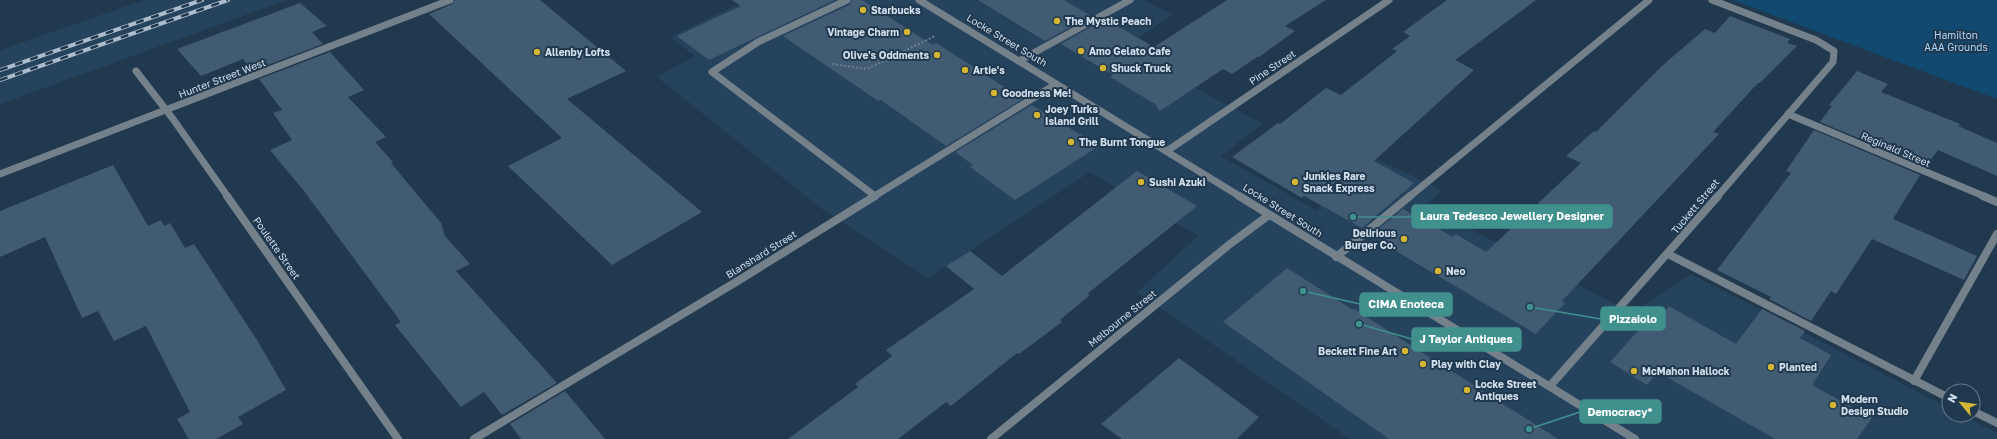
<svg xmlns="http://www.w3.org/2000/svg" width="1997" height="439" font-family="'Golos Text',sans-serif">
<rect width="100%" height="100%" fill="#20394e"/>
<!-- built -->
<g fill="#25435d">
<polygon points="145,0 287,0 0,104 0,50"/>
<polygon points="747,0 1143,0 1173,15 1121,49 1263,124 1221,156 1316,210 1373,157 1442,190 1426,206 1632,313 1691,274 1949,408 1949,415 1962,415 1997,433 1997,439 1350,439 1137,292 1198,236 1090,172 928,278 822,209 657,77 695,56 670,37"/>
</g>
<!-- green -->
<polygon fill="#124970" points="1733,0 1997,0 1997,99"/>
<!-- building -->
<g fill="#415b72">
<polygon points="455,0 540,0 626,71 567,99 702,212 612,265 508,166 562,138 429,14 452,4"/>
<polygon points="732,0 835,0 709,60 677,36 741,6"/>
<polygon points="852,0 862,0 933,45 936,43 1023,99 946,146 881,100 878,101 783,36 849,5"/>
<polygon points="978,0 1064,0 1091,16 1045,41"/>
<polygon points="1227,0 1326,0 1285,26 1295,31 1259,57 1257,57 1232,74 1223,69 1160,111 1155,104 1110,77 1113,75 1061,44 1101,21 1108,25 1112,23 1154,47"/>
<polygon points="1447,0 1536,0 1455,60 1474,70 1374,161 1414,183 1362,228 1304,196 1302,198 1232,157 1278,123 1280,124 1326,88 1341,95 1397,51 1392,49 1410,36 1403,32"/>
<polygon points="300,3 327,26 312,32 323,44 252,71 243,59 201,76 177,49"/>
<polygon points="1730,16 1790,39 1787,43 1797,46 1760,83 1758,83 1713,132 1719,134 1562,301 1565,303 1536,334 1379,241 1381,239 1372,234 1403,209 1453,237 1456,234 1486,252 1581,163 1566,156 1594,131 1596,132 1663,65 1705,29 1715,33"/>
<polygon points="330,52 364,90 348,97 386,137 375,142 393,162 391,163 441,223 445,236 470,264 456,271 557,383 502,415 484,392 461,407 395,325 401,322 304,191 270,150 292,140 273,113 282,110 259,79"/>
<polygon points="1857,71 1888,84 1881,92 1960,124 1958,126 1997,143 1997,176 1938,150 1926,166 1820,122 1832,106 1829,105"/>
<polygon points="1032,105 1099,146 1015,200 970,167 973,165 955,152"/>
<polygon points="1814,130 1920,175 1893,219 1977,256 1964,280 1872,239 1836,294 1831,291 1811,321 1769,299 1771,297 1717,270 1791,173 1786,171"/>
<polygon points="113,165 148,226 161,220 164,226 170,223 185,248 194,244 257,340 286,390 238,417 243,424 216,439 189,439 177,419 190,412 146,326 114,341 98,311 82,318 45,237 0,257 0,211"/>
<polygon points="1137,171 1197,206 1087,294 1090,295 1060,320 1062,322 1019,354 1017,353 951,406 946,402 898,439 788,439 858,387 855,384 892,356 886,350 974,289 946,266 970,251 1002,276"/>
<polygon points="1287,268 1353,310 1354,309 1558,439 1389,439 1223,322"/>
<polygon points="1669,306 1736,344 1762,309 1805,331 1800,338 1831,355 1812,385 1872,418 1857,439 1775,439 1658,372 1647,385 1610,362 1643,325 1649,329"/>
<polygon points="1179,358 1259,417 1237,439 1122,439 1101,424"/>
<polygon points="565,391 605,439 521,439 510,424"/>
</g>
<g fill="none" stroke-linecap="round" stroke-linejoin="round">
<!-- path -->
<polyline stroke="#6c8092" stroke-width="2" stroke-dasharray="2 2" stroke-linecap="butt" points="832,64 867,69 935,36"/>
<!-- service-far1 -->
<g stroke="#74818b" stroke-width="7">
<polyline points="847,0 758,42 712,72 875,196"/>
<polyline points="1019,61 1130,0"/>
<polyline points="1409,197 1649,0"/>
</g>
<!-- service -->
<g stroke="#74818b" stroke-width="8">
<polyline points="1668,254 1949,398"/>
<polyline points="1336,257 1410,196"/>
<polyline points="1914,381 1997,234"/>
<polyline points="1973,411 1997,423"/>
</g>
<!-- minor-far1 -->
<g stroke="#74818b" stroke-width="7">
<polyline points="1712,0 1816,40 1834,51 1833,62 1717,197"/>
<polyline points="136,71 173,119 228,197"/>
<polyline points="1788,114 1986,197"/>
<polyline points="1167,151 1389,0"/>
<polyline points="0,174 450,0"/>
<polyline points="873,197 1056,84"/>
</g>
<!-- minor -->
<g stroke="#74818b" stroke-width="8">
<polyline points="227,196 398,439"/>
<polyline points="1983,196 1997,202"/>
<polyline points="1550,386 1718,196"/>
<polyline points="474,439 736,282 875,196"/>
<polyline points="991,439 1230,244 1269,215"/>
</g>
<!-- tertiary-far1 -->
<polyline stroke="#74818b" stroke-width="7" points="919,0 1241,197"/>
<!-- tertiary -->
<polyline stroke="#74818b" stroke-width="8" points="1239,196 1635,439"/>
<!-- rail casing -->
<g stroke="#acbccc" stroke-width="4">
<g id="rail">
<polyline points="0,70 202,0"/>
<polyline points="0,80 228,0"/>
</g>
</g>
<!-- rail -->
<use href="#rail" stroke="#20394e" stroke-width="2.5" stroke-dasharray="8" stroke-linecap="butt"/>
</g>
<!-- markers -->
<g fill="#d4b635" stroke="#20394e" stroke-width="1.5">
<circle cx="863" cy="10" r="4"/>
<circle cx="1057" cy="21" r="4"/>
<circle cx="907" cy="32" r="4"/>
<circle cx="1081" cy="51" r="4"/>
<circle cx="537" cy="52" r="4"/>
<circle cx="937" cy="55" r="4"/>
<circle cx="1103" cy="68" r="4"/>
<circle cx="965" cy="70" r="4"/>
<circle cx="994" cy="93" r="4"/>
<circle cx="1037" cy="115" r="4"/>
<circle cx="1071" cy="142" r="4"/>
<circle cx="1141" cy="182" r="4"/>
<circle cx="1295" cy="182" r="4"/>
<circle cx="1404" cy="239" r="4"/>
<circle cx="1438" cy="271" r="4"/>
<circle cx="1405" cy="351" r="4"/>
<circle cx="1423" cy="364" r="4"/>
<circle cx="1771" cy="367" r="4"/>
<circle cx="1634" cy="371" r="4"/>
<circle cx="1467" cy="390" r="4"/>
<circle cx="1833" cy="405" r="4"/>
</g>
<g text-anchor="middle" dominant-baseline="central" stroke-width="4" stroke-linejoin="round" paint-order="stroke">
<!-- poi labels -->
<g font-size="10" font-weight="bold" fill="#d1dfed" stroke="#20394e" text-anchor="start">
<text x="871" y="10">Starbucks</text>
<text x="1065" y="21">The Mystic Peach</text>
<text x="899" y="32" text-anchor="end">Vintage Charm</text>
<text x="1089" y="51">Amo Gelato Cafe</text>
<text x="545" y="52">Allenby Lofts</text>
<text x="929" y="55" text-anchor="end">Olive's Oddments</text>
<text x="1111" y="68">Shuck Truck</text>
<text x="973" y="70">Artie's</text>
<text x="1002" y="93">Goodness Me!</text>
<text x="1045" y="109">Joey Turks<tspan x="1045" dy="12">Island Grill</tspan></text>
<text x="1079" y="142">The Burnt Tongue</text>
<text x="1303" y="176">Junkies Rare<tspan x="1303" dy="12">Snack Express</tspan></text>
<text x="1149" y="182">Sushi Azuki</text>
<text x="1396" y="233" text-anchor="end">Delirious<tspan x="1396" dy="12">Burger Co.</tspan></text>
<text x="1446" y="271">Neo</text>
<text x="1397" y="351" text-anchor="end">Beckett Fine Art</text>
<text x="1431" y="364">Play with Clay</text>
<text x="1779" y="367">Planted</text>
<text x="1642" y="371">McMahon Hallock</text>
<text x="1475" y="384">Locke Street<tspan x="1475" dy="12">Antiques</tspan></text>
<text x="1841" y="399">Modern<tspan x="1841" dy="12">Design Studio</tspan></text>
</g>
<!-- park labels -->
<g font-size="10" fill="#acd3f5" stroke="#20394e">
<text x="1956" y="35">Hamilton<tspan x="1956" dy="12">AAA Grounds</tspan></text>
</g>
<!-- street labels -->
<g font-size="10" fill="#d1dfed" stroke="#20394e">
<text transform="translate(1007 40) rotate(31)">Locke Street South</text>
<text transform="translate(1272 67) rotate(-34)">Pine Street</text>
<text transform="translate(222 78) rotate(-21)">Hunter Street West</text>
<text transform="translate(1896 149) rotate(23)">Reginald Street</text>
<text transform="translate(1695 206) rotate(-50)">Tuckett Street</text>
<text transform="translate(1283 210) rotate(32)">Locke Street South</text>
<text transform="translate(277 248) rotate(55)">Poulette Street</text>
<text transform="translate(761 254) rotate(-32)">Blanshard Street</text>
<text transform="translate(1122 318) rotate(-39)">Melbourne Street</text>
</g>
</g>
<!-- callouts -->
<path fill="none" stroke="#40908e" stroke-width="1.5" d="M1353 217L1412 217M1303 291L1360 304M1530 307L1601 319M1359 324L1412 339M1529 429L1580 412"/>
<g fill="#40908e" stroke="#20394e" stroke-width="1.5">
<circle cx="1353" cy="217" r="4"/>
<circle cx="1303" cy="291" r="4"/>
<circle cx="1530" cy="307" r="4"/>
<circle cx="1359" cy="324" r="4"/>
<circle cx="1529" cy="429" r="4"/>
</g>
<g fill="#40908e" stroke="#40908e" stroke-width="1.5">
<rect x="1412" y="205" width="200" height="23" rx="4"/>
<rect x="1360" y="293" width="92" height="23" rx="4"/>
<rect x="1601" y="307" width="64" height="23" rx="4"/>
<rect x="1412" y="328" width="109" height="23" rx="4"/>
<rect x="1580" y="400" width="81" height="23" rx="4"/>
</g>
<g font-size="11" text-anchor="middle" font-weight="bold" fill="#fff">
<text x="1512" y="220">Laura Tedesco Jewellery Designer</text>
<text x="1406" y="308">CIMA Enoteca</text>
<text x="1633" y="323">Pizzaiolo</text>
<text x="1466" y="343">J Taylor Antiques</text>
<text x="1620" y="416">Democracy*</text>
</g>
<!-- north arrow -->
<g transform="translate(1961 403) rotate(299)"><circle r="19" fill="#20394e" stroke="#677b8e"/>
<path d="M0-3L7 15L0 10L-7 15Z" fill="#d4b635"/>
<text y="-6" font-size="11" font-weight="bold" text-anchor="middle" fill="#d1dfed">N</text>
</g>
</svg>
